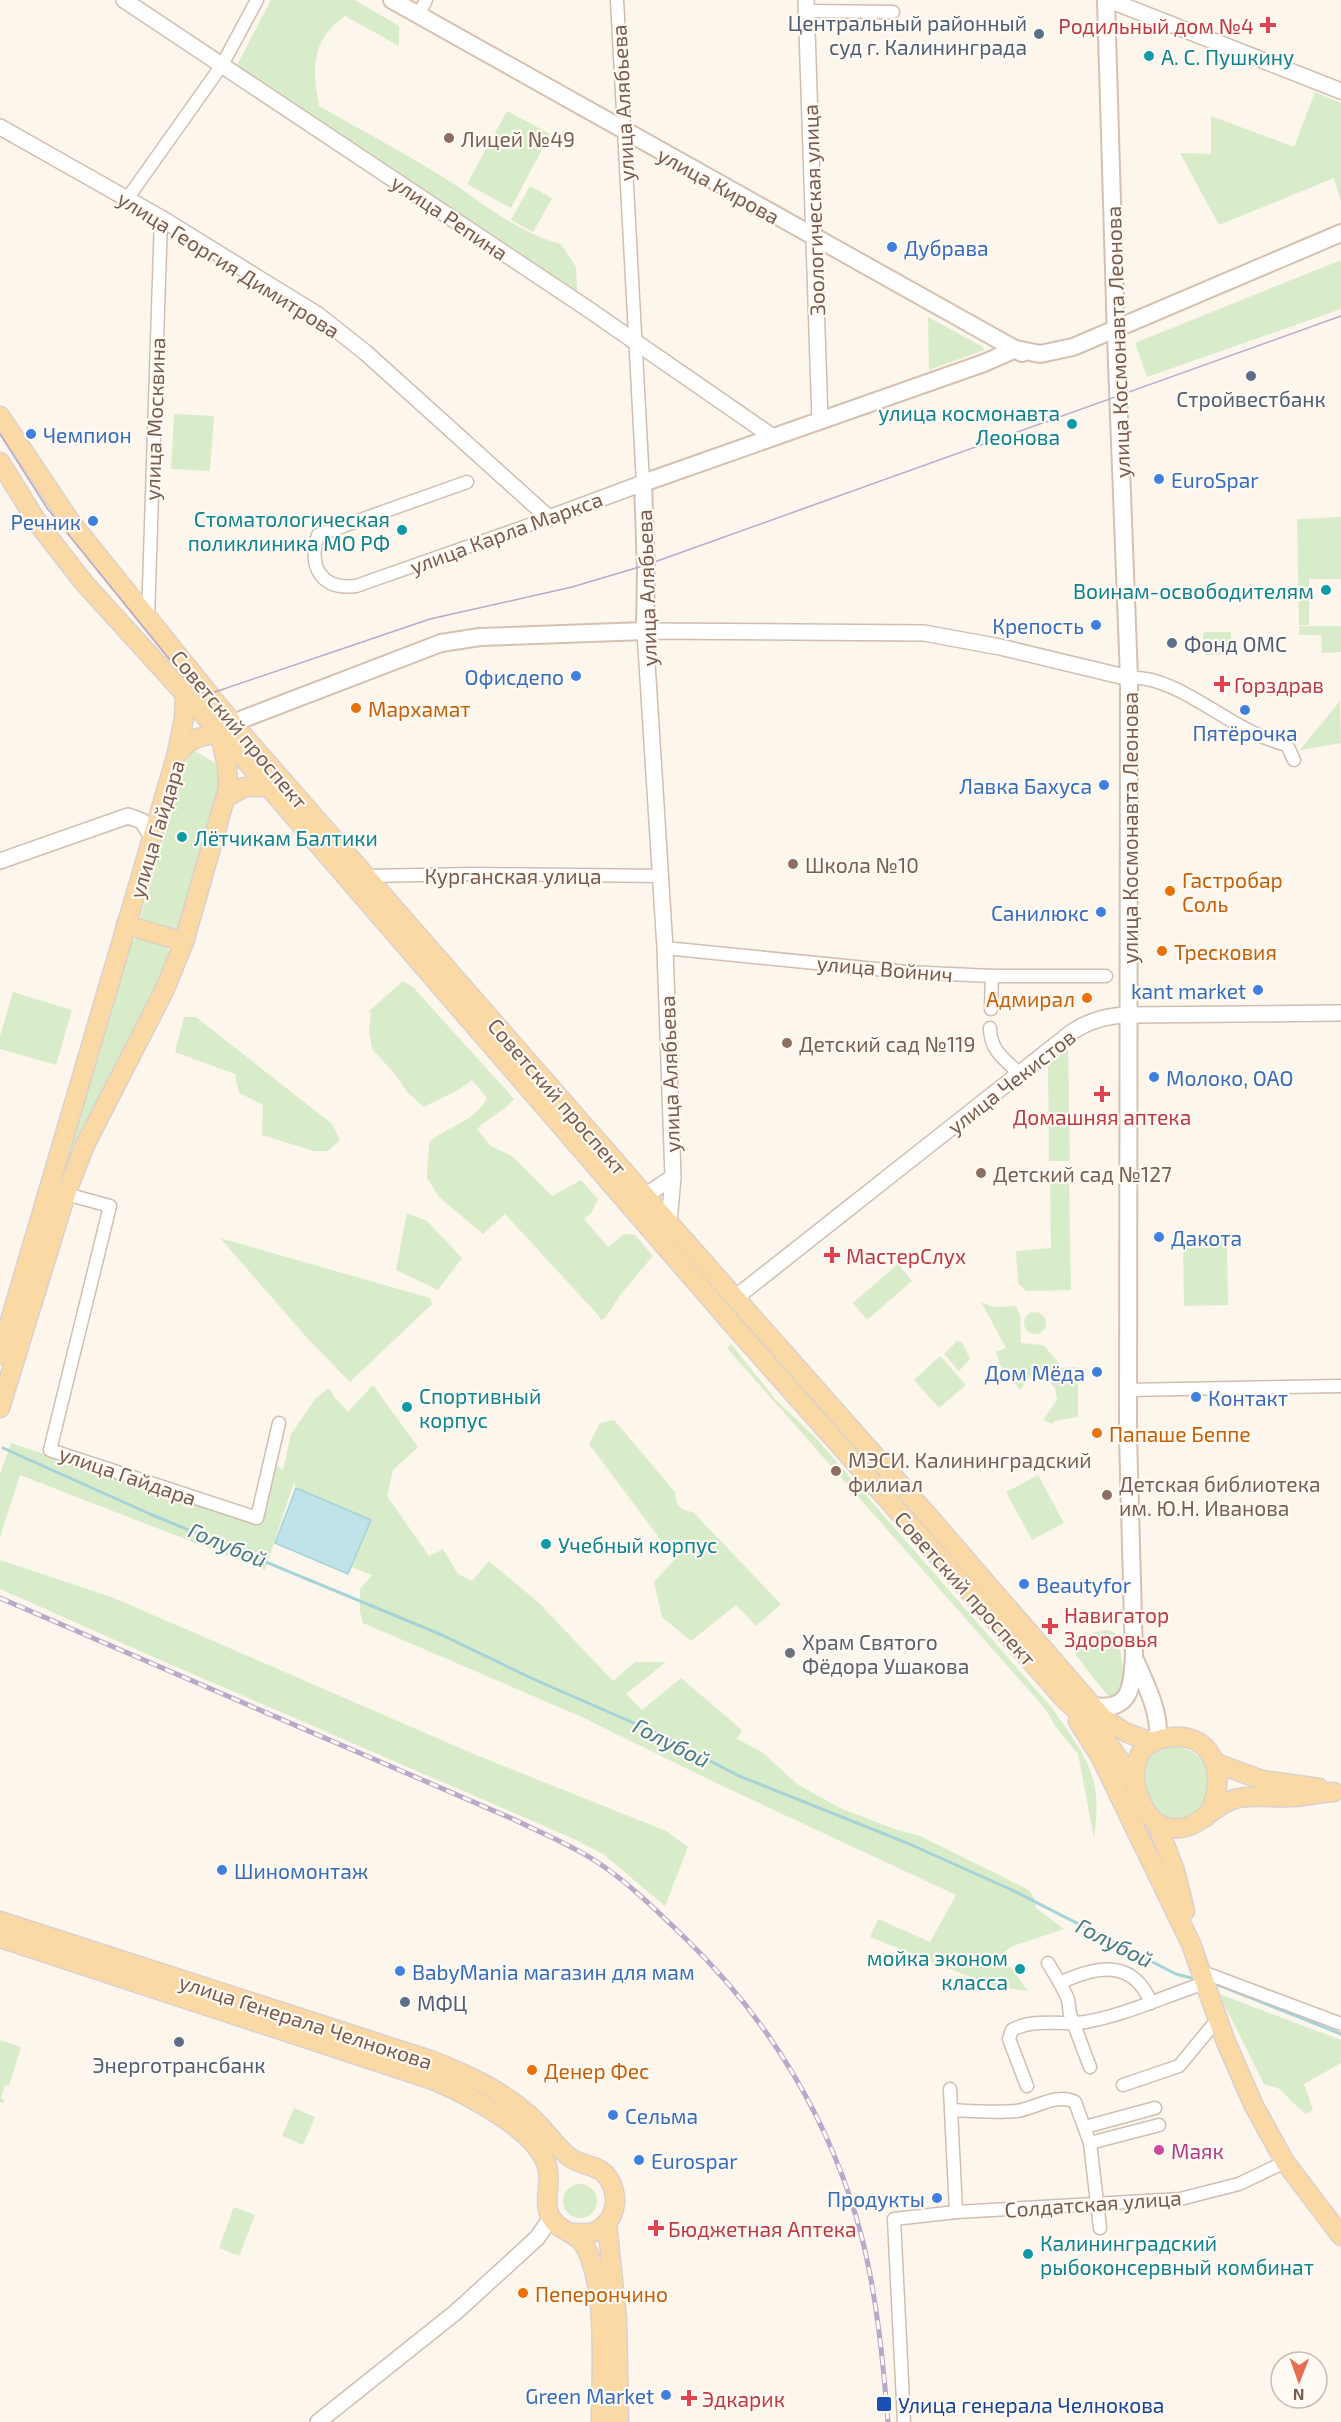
<svg xmlns="http://www.w3.org/2000/svg" width="1341" height="2422" font-family="'Exo 2',sans-serif">
<rect width="100%" height="100%" fill="#fdf6ec"/>
<!-- green -->
<g fill="#d8ecc9">
<path d="M271,0h84l44,26v20l-54,-30c-34,24 -33,52 -26,90 42,24 86,47 127,73 36,23 73,55 115,65l15,23 1,24 -281,-181 -19,-19 -41,-24z"/>
<polygon points="1315,92 1341,103 1341,202 1334,178 1219,225 1180,153 1211,154 1211,116 1294,147"/>
<polygon points="507,111 550,134 511,208 467,184"/>
<polygon points="530,186 552,198 533,232 511,220"/>
<polygon points="1341,260 1341,309 1147,377 1135,343"/>
<polygon points="928,317 983,347 984,350 929,370"/>
<polygon points="174,414 214,416 210,471 171,469"/>
<polygon points="1341,517 1341,579 1309,579 1309,625 1299,625 1297,519"/>
<polygon points="1299,626 1341,626 1341,652 1322,653 1321,635 1299,635"/>
<polygon points="1205,632 1231,632 1232,652 1229,654 1206,655 1203,652 1203,634"/>
<polygon points="1340,701 1341,743 1300,750"/>
<polygon points="193,750 217,764 220,799 178,934 139,923 187,761"/>
<polygon points="139,937 165,944 171,955 74,1156 67,1154 130,942"/>
<path d="M403,981l10,6 101,112c-11,13 -25,18 -37,30l14,17 21,10 40,40 29,-16 17,19 -7,14 -7,6 24,28 16,-13 11,1 18,21 -32,38 -16,24 -4,2 -3,-5 -93,-101 -22,20 -44,-37 -12,-19 2,-36c19,-16 46,-20 58,-44l-15,-18c-14,12 -32,18 -48,27l-16,-14 -13,-19 -23,-25 -3,-19 2,-17 -3,-1z"/>
<polygon points="13,992 72,1010 56,1065 0,1049 0,1036"/>
<polygon points="184,1017 196,1017 332,1124 340,1140 328,1151 314,1151 262,1135 263,1105 239,1093 235,1074 175,1052"/>
<polygon points="1068,1049 1070,1161 1049,1161 1048,1065"/>
<polygon points="1050,1178 1069,1178 1071,1290 1026,1291 1018,1283 1016,1251 1051,1248"/>
<polygon points="407,1213 427,1221 462,1258 438,1290 396,1270"/>
<polygon points="220,1238 430,1298 432,1304 350,1382 309,1340"/>
<polygon points="1183,1239 1227,1239 1228,1305 1184,1306"/>
<polygon points="898,1264 912,1281 867,1320 853,1303"/>
<polygon points="981,1302 994,1307 1016,1306 1020,1315 1021,1343 1043,1345 1058,1362 1058,1368 1078,1367 1078,1417 1054,1421 1053,1424 1043,1420 1057,1400 1055,1388 1037,1367 1020,1390 1000,1365 996,1352 1006,1348"/>
<circle cx="1035" cy="1323" r="11"/>
<polygon points="957,1341 962,1342 970,1359 959,1371 944,1354"/>
<path d="M731,1344l45,56 39,37 237,271c35,51 51,66 42,130l-16,-84 -23,-28 -8,-15 -320,-363z"/>
<polygon points="940,1356 966,1385 939,1408 914,1380"/>
<polygon points="373,1385 418,1447 393,1470 387,1496 429,1556 443,1549 458,1574 472,1581 489,1561 539,1603 613,1681 635,1662 666,1662 626,1694 642,1710 681,1678 742,1730 737,1739 762,1752 797,1784 838,1807 894,1829 920,1836 1029,1890 1034,1898 1036,1908 1064,1929 1013,1946 1001,1954 1028,1991 993,1986 870,1937 878,1919 930,1942 956,1895 714,1782 582,1717 363,1623 360,1612 360,1589 372,1575 352,1567 371,1520 296,1488 294,1482 265,1570 20,1475 0,1537 0,1474 11,1443 260,1526 275,1464 283,1470 291,1434 316,1398 329,1388 335,1398 348,1412"/>
<path d="M614,1420l61,72c2,14 3,18 18,20l88,92 -25,22 -20,-21 -45,36 -29,-24 -8,-35 21,-23 -86,-115 11,-21z"/>
<polygon points="1038,1475 1064,1523 1032,1540 1006,1492"/>
<polygon points="0,1560 114,1598 476,1755 666,1831 688,1847 665,1906 603,1854 574,1839 158,1659 0,1589"/>
<polygon points="1108,1630 1117,1634 1126,1685 1122,1693 1113,1698 1107,1695 1076,1655 1075,1647 1096,1632"/>
<path d="M1166,1745c23,1 46,13 44,40 -1,7 -5,16 -7,23 -6,4 -14,11 -20,13 -31,8 -49,-41 -36,-62 4,-8 12,-11 19,-14z"/>
<polygon points="1219,1994 1341,2040 1341,2063 1304,2084 1313,2110 1306,2114 1292,2102 1280,2089 1264,2084"/>
<polygon points="0,2040 21,2047 9,2086 5,2085 1,2098 5,2100 3,2103 0,2102"/>
<polygon points="294,2108 315,2117 303,2145 282,2136"/>
<circle cx="580" cy="2201" r="17"/>
<polygon points="234,2207 255,2215 239,2256 219,2248"/>
</g>
<!-- water -->
<polygon fill="#bfe3e8" stroke="#a5d3da" stroke-width="1.5" points="296,1488 371,1520 348,1574 275,1543"/>
<g fill="none" stroke-linecap="round" stroke-linejoin="round">
<!-- stream -->
<g stroke="#a5d3da" stroke-width="3">
<polyline points="3,1448 150,1514 442,1635 531,1678 661,1735 739,1776 907,1843 1012,1890 1176,1974 1195,1979"/>
<polyline points="1211,1982 1341,2034"/>
</g>
<!-- minor casing -->
<g stroke="#d1beb0" stroke-width="15">
<g id="minor">
<polyline points="617,0 643,483"/>
<polyline points="807,11 893,12"/>
<polyline points="418,16 426,0"/>
<polyline points="127,199 222,65 257,0"/>
<path d="M467,482l-149,53c-10,32 3,55 38,51l193,-68"/>
<polyline points="148,618 161,218"/>
<path d="M1129,678c40,-3 84,35 119,52 12,7 26,11 39,15l7,15"/>
<polyline points="365,876 474,874 662,876"/>
<polyline points="665,948 906,972 992,976 1106,976"/>
<polyline points="991,1009 992,976"/>
<path d="M990,1028c0,22 14,31 30,46"/>
<polyline points="66,1194 110,1206 50,1450 257,1518 279,1423"/>
<polyline points="1128,1390 1341,1386"/>
<path d="M1048,1963l12,20c36,-17 73,-25 91,20"/>
<polyline points="1200,1971 1341,2024"/>
<polyline points="1060,1983 1068,1999 1070,2014 1090,2067"/>
<polyline points="1123,2085 1179,2066 1212,2026 1219,2024"/>
<path d="M1027,2086l-18,-47 3,-9c24,-13 48,-4 73,-8 41,-7 80,-26 120,-39"/>
<polyline points="950,2089 956,2212"/>
<path d="M951,2110c21,1 44,3 65,1 18,-2 42,-19 59,-9l15,41 10,85"/>
<polyline points="1085,2127 1155,2108"/>
<polyline points="1090,2143 1159,2125"/>
<polyline points="904,2422 894,2219 956,2212 1180,2199 1239,2184 1285,2162"/>
</g>
</g>
<!-- tertiary casing -->
<g stroke="#d1beb0" stroke-width="18">
<g id="tertiary">
<polyline points="124,0 585,307 773,437"/>
<polyline points="806,0 820,421"/>
<polyline points="1109,0 1341,91"/>
<polyline points="0,127 161,218 318,315 366,353 549,518 643,483"/>
<polyline points="0,861 128,816 142,821 152,837"/>
<polyline points="645,1196 673,1177"/>
<polyline points="669,1223 673,1177 665,948 645,631 924,633 1000,647 1129,678"/>
<path d="M735,1298l337,-266c18,-12 35,-17 57,-17l212,-2"/>
<polyline points="318,2422 456,2312 537,2238 551,2218"/>
</g>
</g>
<!-- secondary casing -->
<g stroke="#d6c0b0" stroke-width="20">
<g id="secondary">
<polyline points="392,0 1022,353"/>
<polyline points="224,731 243,719 441,643 480,637 645,631 646,570 643,483 984,363 1016,349 1040,354 1073,347 1341,233"/>
<path d="M1136,1662c11,25 24,50 22,77"/>
<path d="M1093,1706c39,6 39,-21 41,-50l-6,-220 1,-758 -13,-341 -10,-337"/>
</g>
</g>
<!-- primary casing -->
<g stroke="#dad1cd" stroke-width="21">
<g id="primary">
<polyline points="0,416 70,521 234,725 669,1223 930,1518 1103,1718 1125,1732 1151,1742"/>
<path d="M0,462l39,63 46,59 168,185 480,556 334,377c29,22 48,50 67,81"/>
<polyline points="177,753 184,718 185,696"/>
<polyline points="226,798 244,787 268,787"/>
<polyline points="126,925 184,942"/>
<path d="M0,1355l176,-598c12,-19 22,-20 44,-24"/>
<polyline points="0,1408 66,1194 85,1145 164,991 184,942 228,788 227,766 220,735"/>
<polyline points="1078,1721 1101,1758 1191,1944 1226,2042 1254,2106 1285,2162 1341,2236"/>
<polyline points="1216,1763 1262,1780 1319,1788"/>
<path d="M1206,1817c25,-38 8,-92 -45,-78 -9,2 -16,7 -21,15 -8,16 -6,33 1,48 6,12 12,21 25,25 31,9 45,-24 73,-29 17,-3 36,0 54,-1 14,-1 27,-4 41,-5"/>
<polyline points="1157,1824 1175,1871 1185,1911"/>
<path d="M0,1921l430,139c36,14 70,29 100,56 14,12 24,29 38,40 10,9 29,9 37,18 16,18 13,48 -11,58 -6,2 -16,1 -23,1"/>
<path d="M0,1938l433,142c33,14 103,49 114,86 5,16 -4,35 3,50 7,15 26,16 34,29 24,39 17,131 17,177"/>
<polyline points="607,2223 617,2320 619,2422"/>
</g>
</g>
<!-- minor -->
<use href="#minor" stroke="#fff" stroke-width="12"/>
<!-- tertiary -->
<use href="#tertiary" stroke="#fff" stroke-width="15"/>
<!-- secondary -->
<use href="#secondary" stroke="#fff" stroke-width="16"/>
<!-- primary -->
<use href="#primary" stroke="#fbd9a5" stroke-width="18"/>
<!-- tram -->
<polyline stroke="#b9a8c9" stroke-width="1.5" points="0,434 47,508 188,682 200,692 209,694 430,619 572,587 646,565 1341,316"/>
<!-- rail casing -->
<g stroke="#b9a8c9" stroke-width="5">
<path id="rail" d="M0,1598l513,221c26,13 56,25 81,41 33,21 62,50 90,77 85,82 148,185 178,301 15,60 21,123 26,184"/>
</g>
<!-- rail -->
<use href="#rail" stroke="#fffaf3" stroke-width="3" stroke-dasharray="9" stroke-linecap="butt"/>
</g>
<!-- markers -->
<g fill="#e0444e" stroke="#fffaf3" stroke-width="2">
<path d="M1265 16h6v6h6v6h-6v6h-6v-6h-6v-6h6z"/>
<path d="M1219 675h6v6h6v6h-6v6h-6v-6h-6v-6h6z"/>
<path d="M1099 1085h6v6h6v6h-6v6h-6v-6h-6v-6h6z"/>
<path d="M829 1246h6v6h6v6h-6v6h-6v-6h-6v-6h6z"/>
<path d="M1047 1617h6v6h6v6h-6v6h-6v-6h-6v-6h6z"/>
<path d="M653 2219h6v6h6v6h-6v6h-6v-6h-6v-6h6z"/>
<path d="M686 2389h6v6h6v6h-6v6h-6v-6h-6v-6h6z"/>
</g>
<g fill="#5c6f8a" stroke="#fffaf3" stroke-width="2">
<circle cx="1039" cy="34" r="6"/>
<circle cx="1251" cy="376" r="6"/>
<circle cx="1172" cy="643" r="6"/>
<circle cx="405" cy="2002" r="6"/>
<circle cx="179" cy="2042" r="6"/>
</g>
<g fill="#0f9aa8" stroke="#fffaf3" stroke-width="2">
<circle cx="1149" cy="56" r="6"/>
<circle cx="1072" cy="424" r="6"/>
<circle cx="402" cy="530" r="6"/>
<circle cx="1326" cy="590" r="6"/>
<circle cx="182" cy="837" r="6"/>
<circle cx="407" cy="1407" r="6"/>
<circle cx="546" cy="1544" r="6"/>
<circle cx="1020" cy="1969" r="6"/>
<circle cx="1028" cy="2254" r="6"/>
</g>
<g fill="#8d6e63" stroke="#fffaf3" stroke-width="2">
<circle cx="449" cy="138" r="6"/>
<circle cx="793" cy="864" r="6"/>
<circle cx="787" cy="1043" r="6"/>
<circle cx="981" cy="1173" r="6"/>
<circle cx="836" cy="1471" r="6"/>
<circle cx="1107" cy="1495" r="6"/>
</g>
<g fill="#3f7fe0" stroke="#fffaf3" stroke-width="2">
<circle cx="892" cy="247" r="6"/>
<circle cx="31" cy="434" r="6"/>
<circle cx="1159" cy="479" r="6"/>
<circle cx="93" cy="521" r="6"/>
<circle cx="1096" cy="625" r="6"/>
<circle cx="576" cy="676" r="6"/>
<circle cx="1245" cy="710" r="6"/>
<circle cx="1104" cy="785" r="6"/>
<circle cx="1101" cy="912" r="6"/>
<circle cx="1258" cy="990" r="6"/>
<circle cx="1154" cy="1077" r="6"/>
<circle cx="1159" cy="1237" r="6"/>
<circle cx="1097" cy="1372" r="6"/>
<circle cx="1196" cy="1397" r="6"/>
<circle cx="1024" cy="1584" r="6"/>
<circle cx="222" cy="1870" r="6"/>
<circle cx="400" cy="1971" r="6"/>
<circle cx="613" cy="2115" r="6"/>
<circle cx="639" cy="2160" r="6"/>
<circle cx="937" cy="2198" r="6"/>
<circle cx="666" cy="2395" r="6"/>
</g>
<g fill="#e8710a" stroke="#fffaf3" stroke-width="2">
<circle cx="356" cy="708" r="6"/>
<circle cx="1170" cy="891" r="6"/>
<circle cx="1162" cy="951" r="6"/>
<circle cx="1087" cy="998" r="6"/>
<circle cx="1097" cy="1433" r="6"/>
<circle cx="532" cy="2070" r="6"/>
<circle cx="523" cy="2293" r="6"/>
</g>
<circle fill="#6b7280" stroke="#fffaf3" stroke-width="2" cx="790" cy="1653" r="6"/>
<circle fill="#d1479c" stroke="#fffaf3" stroke-width="2" cx="1159" cy="2150" r="6"/>
<rect fill="#1a4fb4" stroke="#fffaf3" stroke-width="2" x="876" y="2396" width="16" height="16" rx="3"/>
<g text-anchor="middle" dominant-baseline="central" stroke-width="4.5" stroke-linejoin="round" paint-order="stroke">
<!-- service labels -->
<g font-size="21" fill="#4e5e75" stroke="#fffaf3">
<text x="1027" y="22" text-anchor="end">Центральный районный<tspan x="1027" dy="24">суд г. Калининграда</tspan></text>
<text x="1251" y="398">Стройвестбанк</text>
<text x="1184" y="643" text-anchor="start">Фонд ОМС</text>
<text x="417" y="2002" text-anchor="start">МФЦ</text>
<text x="179" y="2064">Энерготрансбанк</text>
</g>
<!-- health labels -->
<g font-size="21" fill="#be3a42" stroke="#fffaf3" text-anchor="start">
<text x="1254" y="25" text-anchor="end">Родильный дом №4</text>
<text x="1234" y="684">Горздрав</text>
<text x="1102" y="1116" text-anchor="middle">Домашняя аптека</text>
<text x="846" y="1255">МастерСлух</text>
<text x="1064" y="1614">Навигатор<tspan x="1064" dy="24">Здоровья</tspan></text>
<text x="668" y="2228">Бюджетная Аптека</text>
<text x="702" y="2398">Эдкарик</text>
</g>
<!-- culture labels -->
<g font-size="21" fill="#0d838f" stroke="#fffaf3" text-anchor="start">
<text x="1161" y="56">А. С. Пушкину</text>
<text x="1060" y="412" text-anchor="end">улица космонавта<tspan x="1060" dy="24">Леонова</tspan></text>
<text x="390" y="518" text-anchor="end">Стоматологическая<tspan x="390" dy="24">поликлиника МО РФ</tspan></text>
<text x="1314" y="590" text-anchor="end">Воинам-освободителям</text>
<text x="194" y="837">Лётчикам Балтики</text>
<text x="419" y="1395">Спортивный<tspan x="419" dy="24">корпус</tspan></text>
<text x="558" y="1544">Учебный корпус</text>
<text x="1008" y="1957" text-anchor="end">мойка эконом<tspan x="1008" dy="24">класса</tspan></text>
<text x="1040" y="2242">Калининградский<tspan x="1040" dy="24">рыбоконсервный комбинат</tspan></text>
</g>
<!-- street labels -->
<g font-size="21" fill="#7a5c4d" stroke="#fffaf3">
<text transform="translate(622 103) rotate(-93)">улица Алябьева</text>
<text transform="translate(719 185) rotate(29)">улица Кирова</text>
<text transform="translate(813 210) rotate(-92)">Зоологическая улица</text>
<text transform="translate(450 217) rotate(34)">улица Репина</text>
<text transform="translate(229 264) rotate(32)">улица Георгия Димитрова</text>
<text transform="translate(1117 342) rotate(-92)">улица Космонавта Леонова</text>
<text transform="translate(154 419) rotate(-88)">улица Москвина</text>
<text transform="translate(506 532) rotate(-20)">улица Карла Маркса</text>
<text transform="translate(646 588) rotate(-92)">улица Алябьева</text>
<text transform="translate(240 729) rotate(50)">Советский проспект</text>
<text transform="translate(1129 828) rotate(-90)">улица Космонавта Леонова</text>
<text transform="translate(156 829) rotate(-73)">улица Гайдара</text>
<text x="513" y="875">Курганская улица</text>
<text transform="translate(885 968) rotate(5)">улица Войнич</text>
<text transform="translate(669 1074) rotate(-92)">улица Алябьева</text>
<text transform="translate(1011 1081) rotate(-38)">улица Чекистов</text>
<text transform="translate(558 1096) rotate(49)">Советский проспект</text>
<text transform="translate(128 1475) rotate(19)">улица Гайдара</text>
<text transform="translate(966 1588) rotate(48)">Советский проспект</text>
<text transform="translate(306 2021) rotate(18)">улица Генерала Челнокова</text>
<text transform="translate(1093 2203) rotate(-4)">Солдатская улица</text>
</g>
<!-- education labels -->
<g font-size="21" fill="#785e54" stroke="#fffaf3" text-anchor="start">
<text x="461" y="138">Лицей №49</text>
<text x="805" y="864">Школа №10</text>
<text x="799" y="1043">Детский сад №119</text>
<text x="993" y="1173">Детский сад №127</text>
<text x="848" y="1459">МЭСИ. Калининградский<tspan x="848" dy="24">филиал</tspan></text>
<text x="1119" y="1483">Детская библиотека<tspan x="1119" dy="24">им. Ю.Н. Иванова</tspan></text>
</g>
<!-- shop labels -->
<g font-size="21" fill="#366cbe" stroke="#fffaf3" text-anchor="start">
<text x="904" y="247">Дубрава</text>
<text x="43" y="434">Чемпион</text>
<text x="1171" y="479">EuroSpar</text>
<text x="81" y="521" text-anchor="end">Речник</text>
<text x="1084" y="625" text-anchor="end">Крепость</text>
<text x="564" y="676" text-anchor="end">Офисдепо</text>
<text x="1245" y="732" text-anchor="middle">Пятёрочка</text>
<text x="1092" y="785" text-anchor="end">Лавка Бахуса</text>
<text x="1089" y="912" text-anchor="end">Санилюкс</text>
<text x="1246" y="990" text-anchor="end">kant market</text>
<text x="1166" y="1077">Молоко, ОАО</text>
<text x="1171" y="1237">Дакота</text>
<text x="1085" y="1372" text-anchor="end">Дом Мёда</text>
<text x="1208" y="1397">Контакт</text>
<text x="1036" y="1584">Beautyfor</text>
<text x="234" y="1870">Шиномонтаж</text>
<text x="412" y="1971">BabyMаnia магазин для мам</text>
<text x="625" y="2115">Сельма</text>
<text x="651" y="2160">Eurospar</text>
<text x="925" y="2198" text-anchor="end">Продукты</text>
<text x="654" y="2395" text-anchor="end">Green Market</text>
</g>
<!-- food labels -->
<g font-size="21" fill="#c56008" stroke="#fffaf3" text-anchor="start">
<text x="368" y="708">Мархамат</text>
<text x="1182" y="879">Гастробар<tspan x="1182" dy="24">Соль</tspan></text>
<text x="1174" y="951">Тресковия</text>
<text x="1075" y="998" text-anchor="end">Адмирал</text>
<text x="1109" y="1433">Папаше Беппе</text>
<text x="544" y="2070">Денер Фес</text>
<text x="535" y="2293">Пеперончино</text>
</g>
<!-- worship labels -->
<g font-size="21" fill="#5b616d" stroke="#fffaf3" text-anchor="start">
<text x="802" y="1641">Храм Святого<tspan x="802" dy="24">Фёдора Ушакова</tspan></text>
</g>
<!-- hotel labels -->
<g font-size="21" fill="#b23c85" stroke="#fffaf3" text-anchor="start">
<text x="1171" y="2150">Маяк</text>
</g>
<!-- transit labels -->
<g font-size="21" fill="#164399" stroke="#fffaf3" text-anchor="start">
<text x="898" y="2404">Улица генерала Челнокова</text>
</g>
<!-- water labels -->
<g font-size="22" font-style="italic" fill="#437c86" stroke="#fffaf3">
<text transform="translate(228 1544) rotate(23)">Голубой</text>
<text transform="translate(672 1742) rotate(27)">Голубой</text>
<text transform="translate(1115 1942) rotate(27)">Голубой</text>
</g>
</g>
<!-- north arrow -->
<g transform="translate(1299 2380) rotate(181)"><circle r="28" fill="#fffaf3" stroke="#cabbb1" stroke-width="1.5"/>
<path d="M0-4.5L10 22L0 15L-10 22Z" fill="#e76f51"/>
<text y="-9" font-size="16" font-weight="bold" text-anchor="middle" fill="#7a5c4d">N</text>
</g>
</svg>
